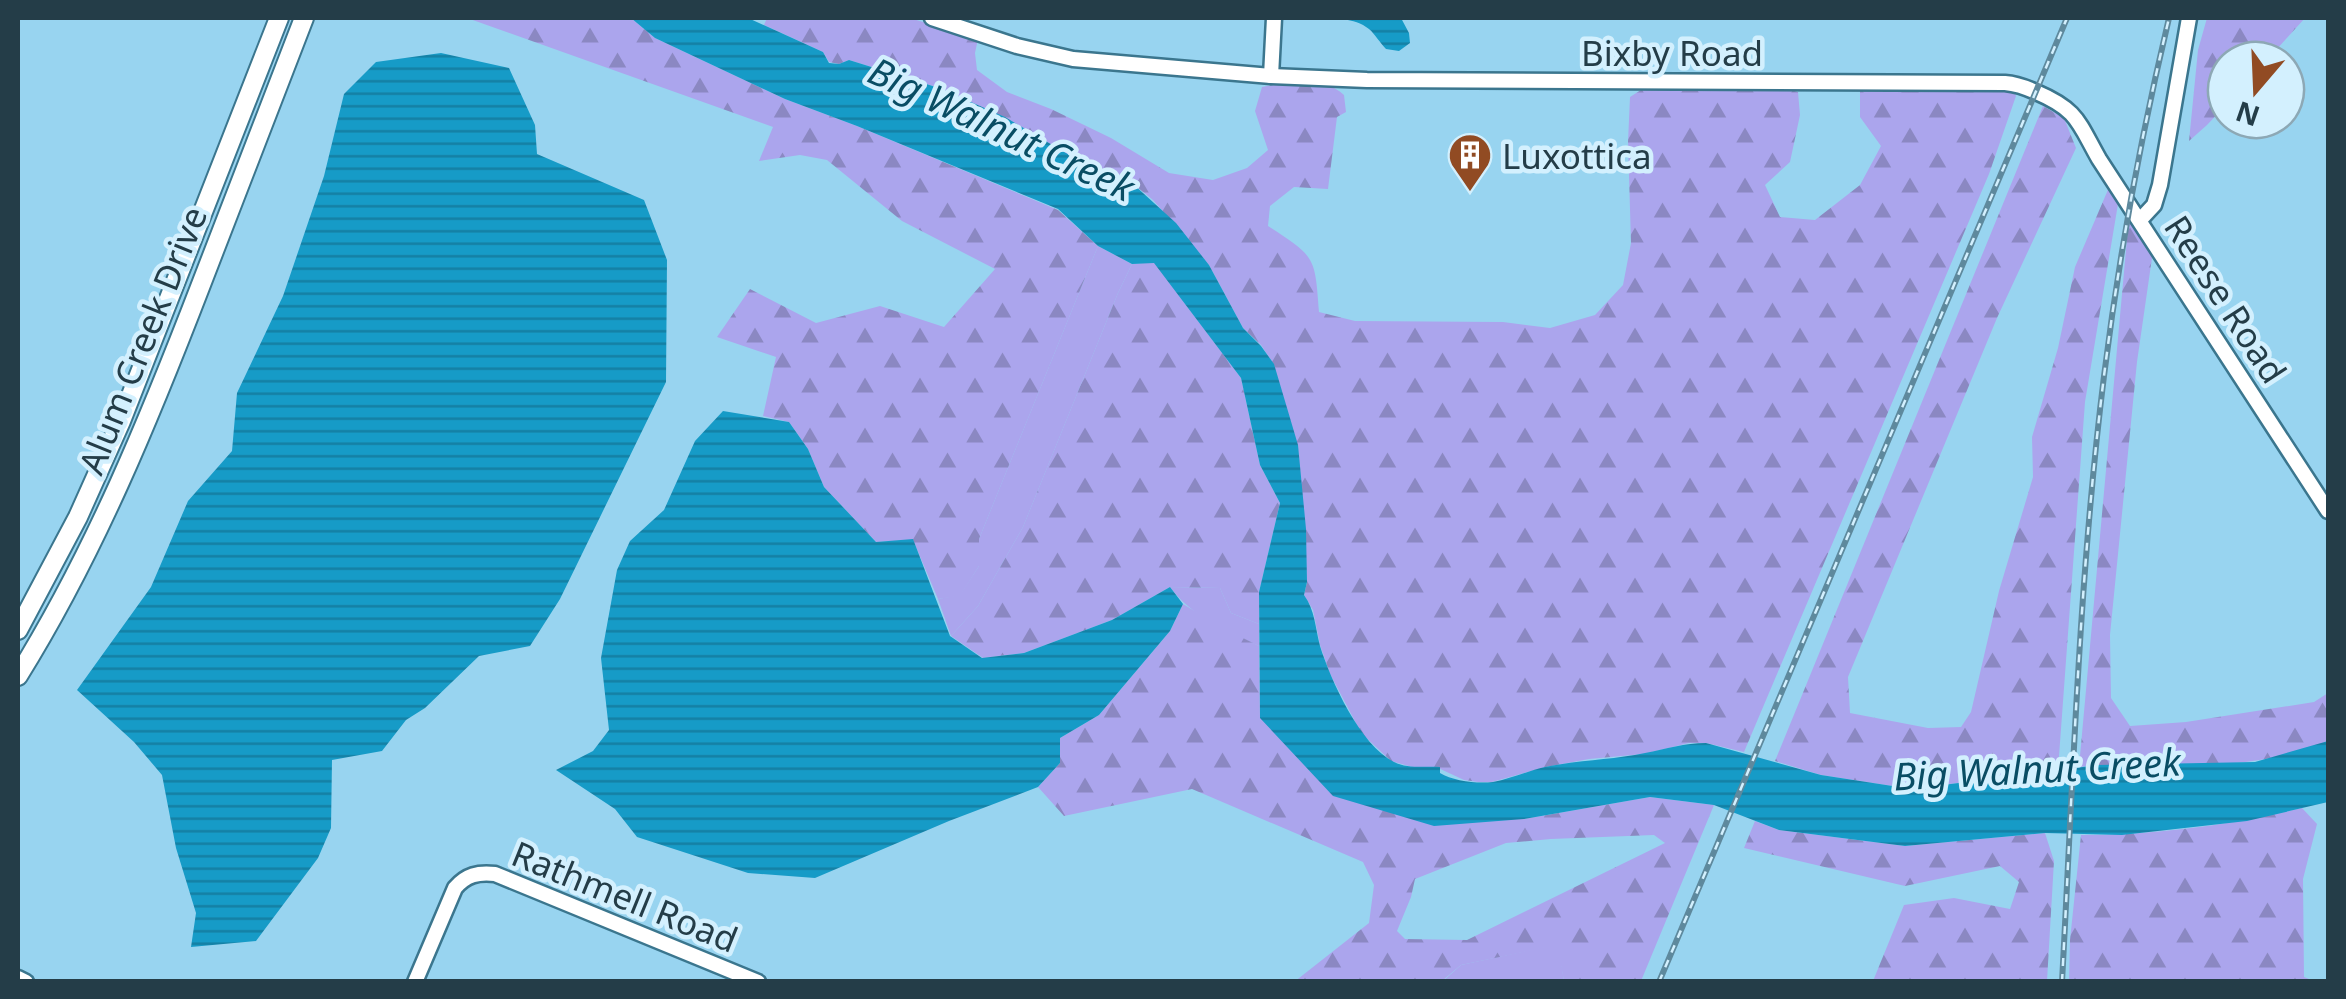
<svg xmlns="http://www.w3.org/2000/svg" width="2346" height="999" font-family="'Noto Sans',sans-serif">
<defs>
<pattern id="forest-firs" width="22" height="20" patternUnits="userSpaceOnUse" patternTransform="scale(2.5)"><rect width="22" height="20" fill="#aba5ed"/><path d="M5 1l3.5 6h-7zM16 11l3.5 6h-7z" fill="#8b88c2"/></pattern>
<pattern id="water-rules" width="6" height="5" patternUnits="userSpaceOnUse" patternTransform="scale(2.5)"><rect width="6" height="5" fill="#169bc7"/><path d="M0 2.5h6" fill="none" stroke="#1480a4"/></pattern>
</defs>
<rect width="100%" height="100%" fill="#98d4f0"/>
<!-- green -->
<g fill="#aba5ed">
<polygon points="1098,246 1132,264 1118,293 1023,527 978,606 951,636 938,599 960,595 979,566 979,539"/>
<path d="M1170,587l50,1 11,25 28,11v22c-32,-15 -68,-30 -89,-59z"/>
<polygon points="1558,944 1564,981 1442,982 1461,965"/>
</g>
<!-- forest -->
<g fill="url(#forest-firs)" fill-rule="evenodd">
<polygon points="467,18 631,18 655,38 785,99 857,126 1058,210 1098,246 979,539 979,566 960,596 938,599 913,540 876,542 824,487 808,449 789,422 763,416 776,357 717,337 750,289 816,323 880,306 944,327 995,269 902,221 827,160 800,155 759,161 773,127"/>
<path d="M767,18h143l68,21 -3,14 2,17 30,22 44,17 60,29 58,35 44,7 34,-12 21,-18 -13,-39 7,-24c25,-5 62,-11 82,8l2,17 -9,5 -9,72 -34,-2 -24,19 -2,20c47,31 47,29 51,86l36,9 148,1 47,6 45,-13 28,-30 8,-42 -3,-101 2,-45 14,-9 143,1 11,3 2,23 -10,47 -25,23 15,32 35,3 45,-35 21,-39 -21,-29v-28l153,1 3,6 -27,78 -245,578 -38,-9h-17l-45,11 -55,5 -43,8 -54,15h-14l-14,-2 -28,-13h-24l-21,-6 -30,-28 -13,-25 -18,-34 -10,-29 -7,-35 -9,-15 3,-13 -33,-217 -13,-20 -18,-17 -34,-63 -56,-65 -21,-17 -13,-8 -21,-3 -94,-55 -65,-29 -90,-28 -10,4 -10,-2 -6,-10 -59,-27z"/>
<polygon points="2207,18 2305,18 2267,60 2226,60 2226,105 2207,125 2189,141 2198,50"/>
<polygon points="2043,106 2064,118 2076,148 1997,318 1848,677 1850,713 1928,728 1961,727 1971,712 1999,591 2033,477 2032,437 2058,348 2075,267 2110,185 2119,198 2085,402 2058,770 1912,789 1821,775 1775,761"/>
<path d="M2129,217l24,34 -16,111 -27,273 1,63 19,28 56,-4 128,-20 14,-9v48c-71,31 -154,23 -230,24l-19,2z"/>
<polygon points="1154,262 1241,378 1260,465 1280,503 1259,592 1259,624 1231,613 1220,588 1170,587 1112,620 1024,653 983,658 951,636 978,606 1023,527 1118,293 1132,264"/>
<path d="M1183,604l44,26 32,16 1,72 264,101 126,-22 64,8 -73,176h-77l-7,-36 -96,20 -19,16 -148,1 75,-59 5,-38 -11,-23 -171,-73 -128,27 -26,-29 22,-24v-25l39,-23 71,-84zM1654,835l11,8 -198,97 -62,-1 -8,-8 14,-34 4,-18 91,-36 45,-4z"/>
<path d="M2302,808l15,16 -14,55 1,98 10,4 -245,1 1,-42 11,-105c74,0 149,-10 221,-27z"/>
<polygon points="1755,821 1779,830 1905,846 2045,833 2054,861 2047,981 1921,982 1916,980 1915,982 1873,981 1904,905 1954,898 2010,909 2019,882 2000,866 1905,886 1744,848"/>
</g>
<!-- water -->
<g fill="url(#water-rules)">
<path d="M631,18h117l75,34 6,11 10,1 10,-4 90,28 66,29 93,55 9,3h12l13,8 44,40 33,42 34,63 18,18 13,18 24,81 8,84 1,53 -3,13c11,15 11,32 16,51 11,35 40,99 74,116 14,7 30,4 46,5v6c13,8 37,11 53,9 17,-3 35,-11 52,-15 33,-7 67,-7 100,-14 21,-4 40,-10 61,-10l115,32 91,14 186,-24 157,-3 73,-21v61l-81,19 -125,14 -77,-2 -140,13 -126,-16 -65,-25 -64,-8 -126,22 -90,7 -101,-30 -73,-78 -1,-126 21,-89 -20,-38 -19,-87 -87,-115 -22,1 -34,-18 -40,-37 -201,-83 -72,-27 -130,-61z"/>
<path d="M1316,18h85l8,15 1,10 -11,8 -13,-2c-6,-6 -11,-15 -17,-20 -15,-12 -36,-10 -53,-11z"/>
<polygon points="441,53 509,68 535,125 537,154 644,200 667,260 666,382 560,599 530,646 479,656 425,708 406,720 382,751 332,760 331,828 318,858 256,941 191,947 196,913 176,848 162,775 134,742 77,690 151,587 188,501 232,451 237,393 283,296 324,176 344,94 376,62"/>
<polygon points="723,411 789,422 808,449 824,487 876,542 913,539 950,636 982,658 1024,653 1112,620 1170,587 1183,604 1170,631 1099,715 1060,738 1060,763 1038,787 949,821 815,878 748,873 637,837 615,809 556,770 593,751 609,730 601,658 617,570 630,541 664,510 695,441"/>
</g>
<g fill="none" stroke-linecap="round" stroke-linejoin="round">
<!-- minor casing -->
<g stroke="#3b768e" stroke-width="19">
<g id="minor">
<path d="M932,18l85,28 56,13 198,17 96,4 638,3c12,1 20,4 31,9 42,18 42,30 63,67l229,352"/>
<polyline points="1271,76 1274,18"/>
<polyline points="2140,220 2154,205 2160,185 2189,18"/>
<polyline points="18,978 26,982"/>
<path d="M415,982l40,-94c11,-13 23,-16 40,-14l263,108"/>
</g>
</g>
<!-- major casing -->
<g stroke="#3b768e" stroke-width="22">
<g id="major">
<polyline points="18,630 78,517 121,421 279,18"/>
<path d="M18,676c77,-124 132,-259 184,-394 34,-88 68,-176 102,-264"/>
</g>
</g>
<!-- minor -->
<use href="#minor" stroke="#fff" stroke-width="14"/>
<!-- major -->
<use href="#major" stroke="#fff" stroke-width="18"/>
<!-- rail casing -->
<g stroke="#5e899d" stroke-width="6">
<g id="rail">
<polyline points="1659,982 2067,18"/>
<path d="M2062,982c11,-202 17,-405 42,-606 15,-121 37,-240 65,-358"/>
</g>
</g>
<!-- rail -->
<use href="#rail" stroke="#d3f0fe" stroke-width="2.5" stroke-dasharray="8" stroke-linecap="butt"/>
</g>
<!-- icons -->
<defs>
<g id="building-pin" transform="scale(2.25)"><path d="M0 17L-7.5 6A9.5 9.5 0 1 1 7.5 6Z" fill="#914b23" stroke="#d3f0fe"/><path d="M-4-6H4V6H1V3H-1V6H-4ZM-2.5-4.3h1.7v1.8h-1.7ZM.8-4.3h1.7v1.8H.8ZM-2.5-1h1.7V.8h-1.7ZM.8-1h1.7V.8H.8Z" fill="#fff"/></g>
</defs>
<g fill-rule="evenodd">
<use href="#building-pin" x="1470" y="155"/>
</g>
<g text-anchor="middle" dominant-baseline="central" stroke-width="9" stroke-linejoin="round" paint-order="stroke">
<!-- street labels -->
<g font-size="35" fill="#243d48" stroke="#d3f0fe">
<text x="1672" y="52">Bixby Road</text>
<text transform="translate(2226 299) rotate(57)">Reese Road</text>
<text transform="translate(142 340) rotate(-68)">Alum Creek Drive</text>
<text transform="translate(625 896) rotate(22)">Rathmell Road</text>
</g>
<!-- poi labels -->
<g font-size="35" fill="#243d48" stroke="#d3f0fe" text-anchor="start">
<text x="1502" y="155">Luxottica</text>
</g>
<!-- water labels -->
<g font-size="38" font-style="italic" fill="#094d64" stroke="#d3f0fe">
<text transform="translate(1002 128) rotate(25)">Big Walnut Creek</text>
<text transform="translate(2037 768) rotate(-3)">Big Walnut Creek</text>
</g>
</g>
<!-- border -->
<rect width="2346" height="999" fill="none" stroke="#243d48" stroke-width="40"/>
<!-- north arrow -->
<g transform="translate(2256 90) rotate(199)"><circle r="48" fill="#d3f0fe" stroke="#8da8b5" stroke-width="2.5"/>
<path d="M0-8L18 38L0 25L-18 38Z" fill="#914b23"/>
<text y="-15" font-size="28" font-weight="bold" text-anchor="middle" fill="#243d48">N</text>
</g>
</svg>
